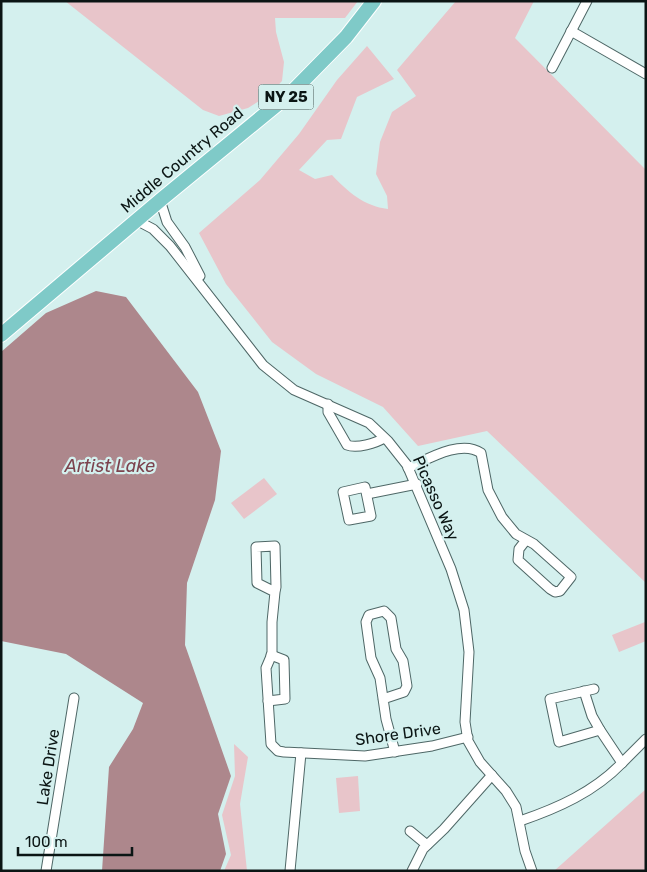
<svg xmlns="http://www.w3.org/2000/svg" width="647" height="872" font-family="Rubik,sans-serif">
<rect width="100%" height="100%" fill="#d4f0ee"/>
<!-- green -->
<g fill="#e8c5ca">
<polygon points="65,1 358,1 345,18 275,18 276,32 284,62 282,81 270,94 248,108 219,116 203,110"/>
<path d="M456,1h78l-19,37 131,132v413l-159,-152 -69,15 -35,-39 -67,-33 -44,-32 -46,-58 -27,-51 61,-53 39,-46 38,-54 30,-34 27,33 -37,18 -16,42 -14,1 -28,30 16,9 17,-4c16,17 32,31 56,34l-1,-13 -11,-22 4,-32 12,-30 24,-16 -19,-26z"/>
<polygon points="264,478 277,494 244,519 231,503"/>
<polygon points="645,622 646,641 619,652 612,635"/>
<polygon points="234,744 248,757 240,804 247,871 224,871 231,855 222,815 235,776"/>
<polygon points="358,776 360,811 339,813 336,778"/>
<polygon points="646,789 646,871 554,871"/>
</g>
<!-- water -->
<polygon fill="#ad878c" points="96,291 126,297 198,392 221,451 215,500 187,583 185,645 231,776 218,814 226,854 220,871 102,871 109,767 133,729 143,703 66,654 1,641 1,352 46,313"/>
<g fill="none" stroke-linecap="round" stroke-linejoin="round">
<!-- street casing -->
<g stroke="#4e6766" stroke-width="11">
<g id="street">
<polyline points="571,31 646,74"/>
<polyline points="552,68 587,1"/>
<polyline points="160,200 167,222 185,247 200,276"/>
<polyline points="136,220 153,229 170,246 263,365 294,390 369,423 388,441 407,465 451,569 464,610 469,652 465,722 468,741 480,762 506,791 516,807 525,851 532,871"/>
<path d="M328,404v8l19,33c10,4 29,-2 37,-7"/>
<path d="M408,468c20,-9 53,-29 73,-15l7,37 14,27 14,17 18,10 37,33 -11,14 -5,1 -5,-3 -32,-29 1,-11 7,-9"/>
<polygon points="365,487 371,516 349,520 343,492"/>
<polyline points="367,494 417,484"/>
<polyline points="275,592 257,583 256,547 275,546 276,587 275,592 272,622 272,654 266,668 271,744 278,751 284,752 365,756 432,746 468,737"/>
<polyline points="584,691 592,716 600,730"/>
<polyline points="383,699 404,692 407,686 403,661 396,649 391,618 384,611 369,615 366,622 371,658 380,678 386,719 395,752"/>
<polyline points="268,701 285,699 284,660 271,655"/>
<polyline points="622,763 646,739"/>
<path d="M520,821c38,-13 74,-29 102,-58l-22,-33 -41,12 -9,-43 44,-10"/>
<polyline points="410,831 427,845"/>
<polyline points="46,871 74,698"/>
<polyline points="290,871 301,753"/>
<polyline points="412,871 423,849 444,829 492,775"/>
</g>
</g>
<!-- primary casing -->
<g stroke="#fff" stroke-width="16">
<polyline id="primary" points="1,335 163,198 291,93 346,37 374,1"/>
</g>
<!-- street -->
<use href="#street" stroke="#fff" stroke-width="9"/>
<!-- primary -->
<use href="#primary" stroke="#7fcac8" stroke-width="14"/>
</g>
<g text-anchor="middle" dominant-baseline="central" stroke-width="4.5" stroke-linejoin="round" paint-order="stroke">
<!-- shield labels -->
<rect fill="#d4f0ee" stroke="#475755" stroke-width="1" x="258.5" y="84.5" width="55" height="25" rx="4"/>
<g font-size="15" font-weight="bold" fill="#0b1514">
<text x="286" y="97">NY 25</text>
</g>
<!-- street labels -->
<g font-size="16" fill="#0b1514" stroke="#d4f0ee">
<text transform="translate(182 160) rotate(-40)">Middle Country Road</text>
<text transform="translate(436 498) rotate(66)">Picasso Way</text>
<text transform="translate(398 734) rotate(-8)">Shore Drive</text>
<text transform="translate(48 767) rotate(-81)">Lake Drive</text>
</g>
<!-- water labels -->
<g font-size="18" font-style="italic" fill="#7c434e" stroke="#d4f0ee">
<text x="110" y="466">Artist Lake</text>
</g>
</g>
<!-- border -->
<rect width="647" height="872" fill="none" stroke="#0b1514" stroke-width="5"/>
<!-- scale -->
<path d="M18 847v8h114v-8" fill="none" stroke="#0b1514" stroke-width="2.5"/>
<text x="25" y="847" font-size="15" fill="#0b1514" stroke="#d4f0ee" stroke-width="4" paint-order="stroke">100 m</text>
</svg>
